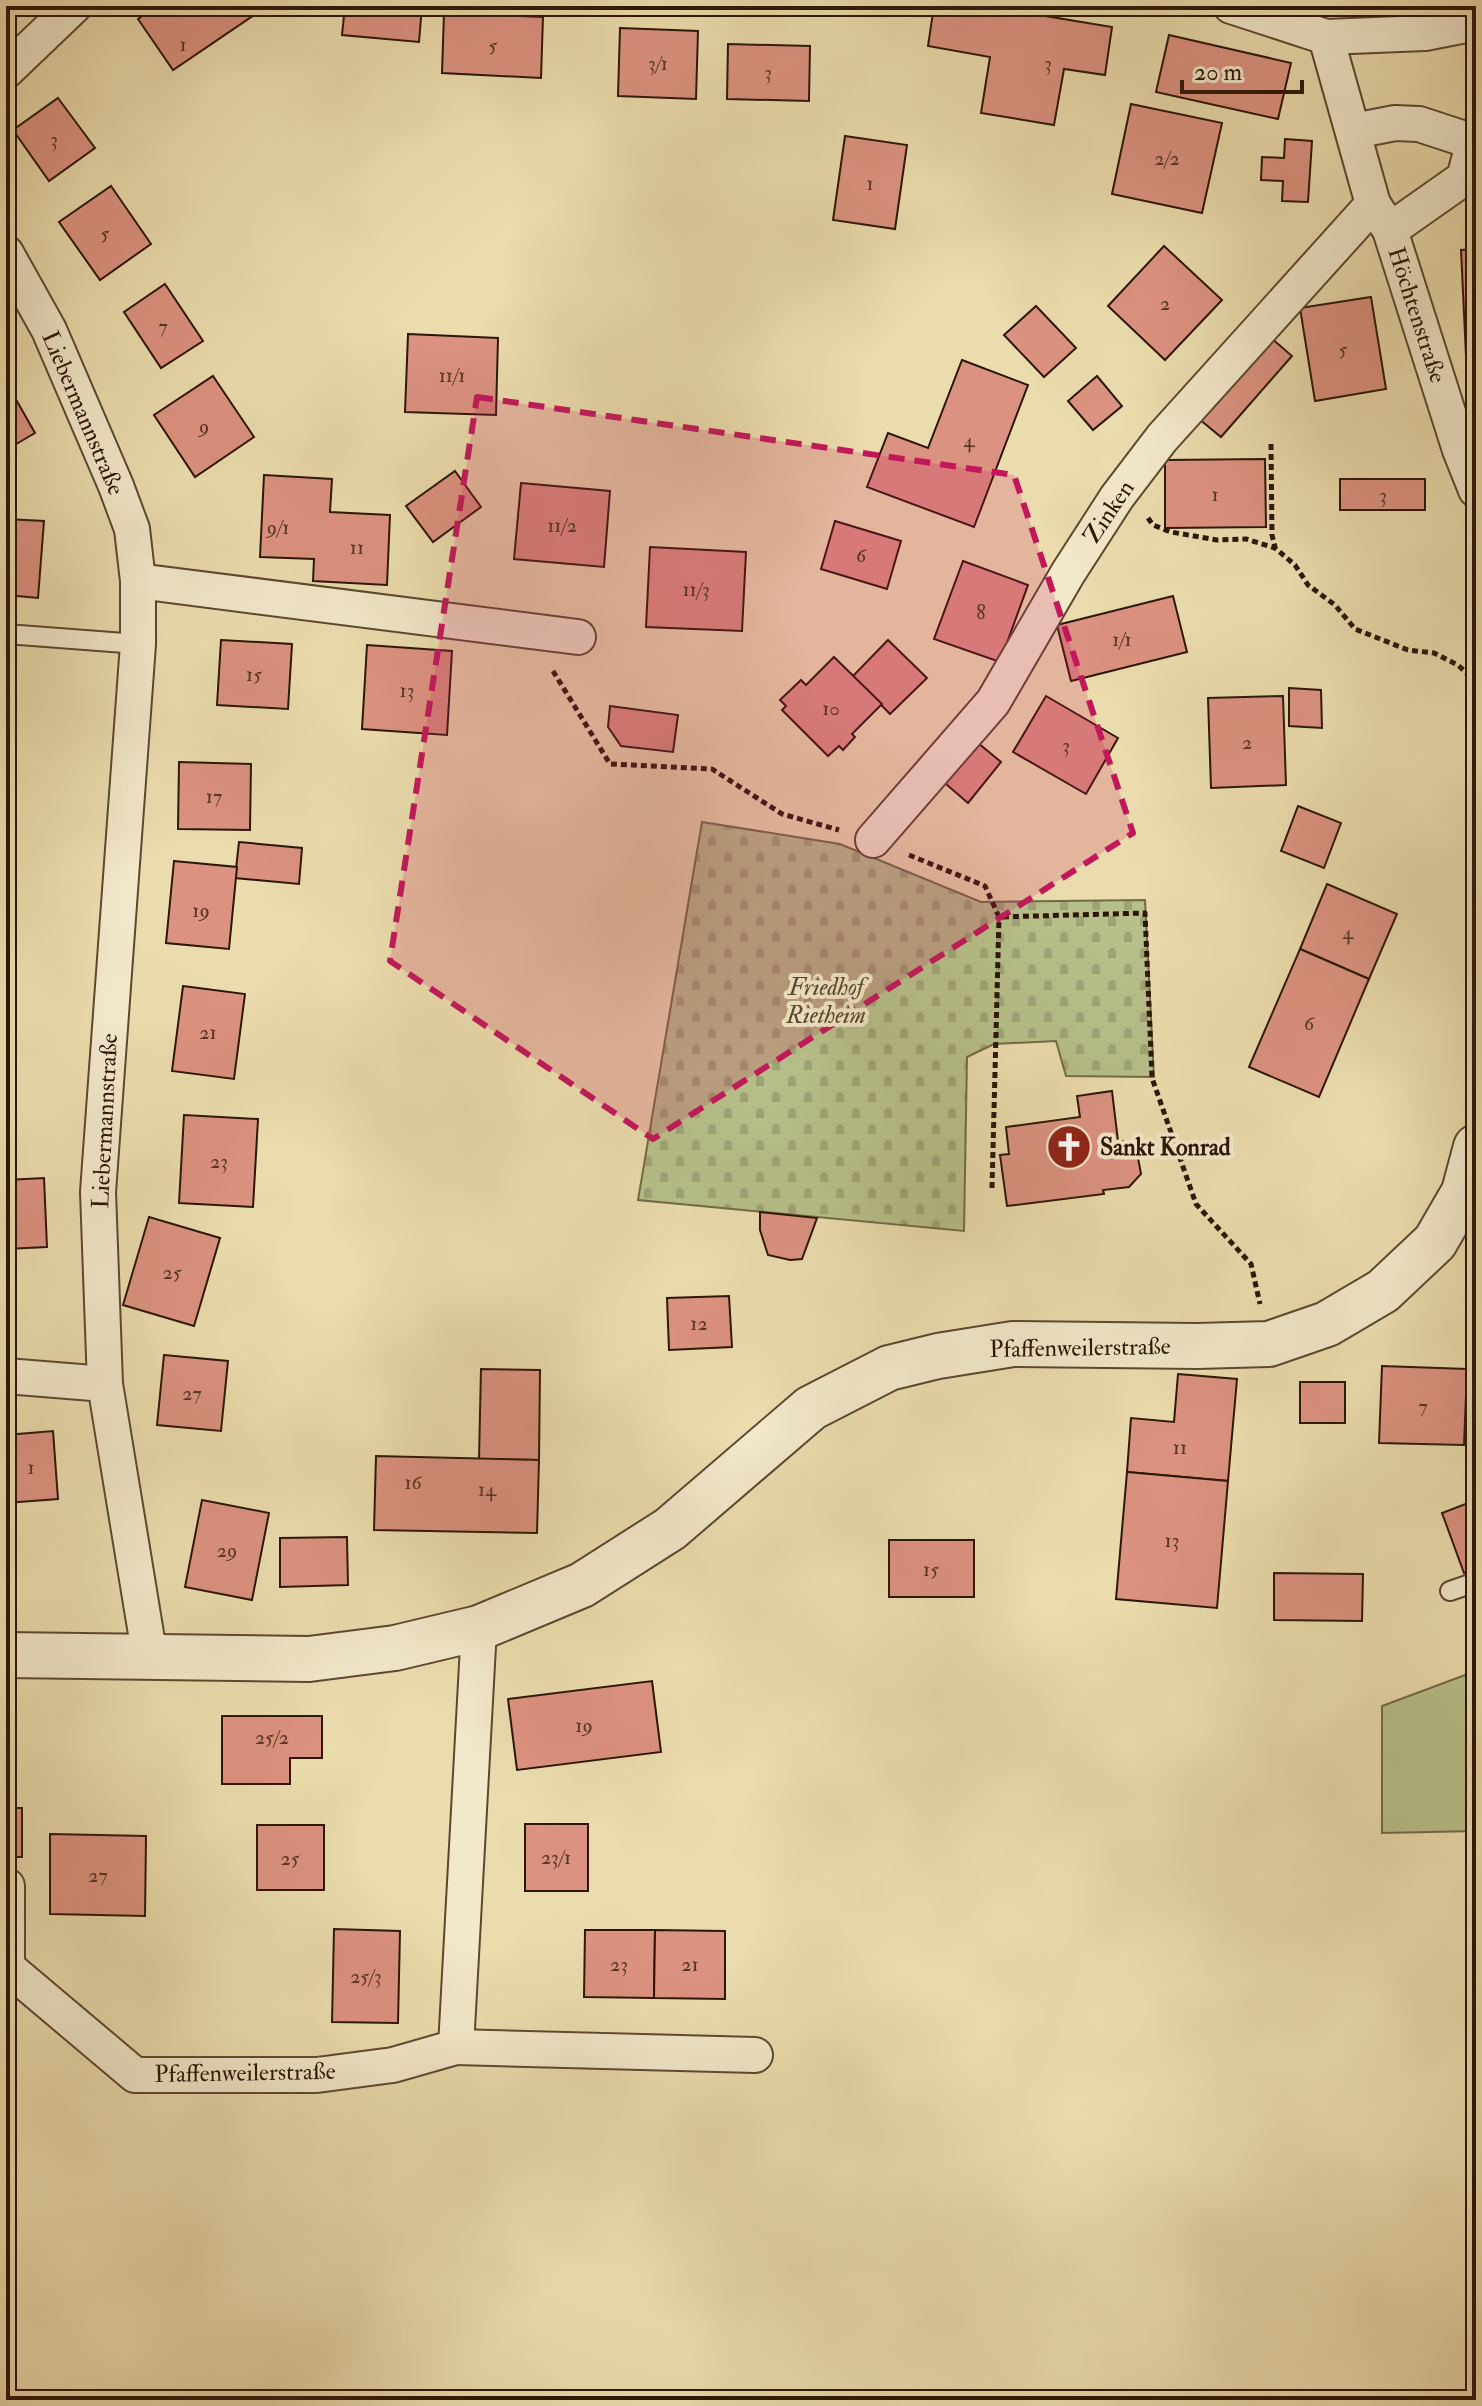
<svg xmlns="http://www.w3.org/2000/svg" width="1482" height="2406" font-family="'IM FELL Double Pica',serif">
<defs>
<pattern id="cemetery-stones" width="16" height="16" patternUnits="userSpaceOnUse" patternTransform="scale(2)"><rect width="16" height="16" fill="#b7c08a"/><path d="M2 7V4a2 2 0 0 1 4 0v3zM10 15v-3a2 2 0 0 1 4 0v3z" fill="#9ea476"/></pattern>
</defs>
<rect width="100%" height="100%" fill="#ebdcad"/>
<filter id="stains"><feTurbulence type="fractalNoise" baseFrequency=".0025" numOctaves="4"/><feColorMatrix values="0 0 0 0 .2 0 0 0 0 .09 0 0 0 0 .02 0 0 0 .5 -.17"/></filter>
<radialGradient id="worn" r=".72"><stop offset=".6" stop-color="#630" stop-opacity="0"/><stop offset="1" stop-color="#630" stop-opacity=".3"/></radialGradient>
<!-- cemetery -->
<polygon fill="url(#cemetery-stones)" stroke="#726b48" stroke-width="2" points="702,822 840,844 981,902 1145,900 1154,1077 1066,1076 1056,1041 994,1044 967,1057 964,1231 638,1200"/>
<!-- pitch -->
<polygon fill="#b7c08a" stroke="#726b48" stroke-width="2" points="1476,1671 1476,1831 1382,1833 1382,1706"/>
<!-- building -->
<g fill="#dc9280" stroke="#2c1607" stroke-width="2">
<polygon points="157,6 266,6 266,7 173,70 138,19"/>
<polygon points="345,6 422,6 419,42 342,35"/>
<polygon points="934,6 985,6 1112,27 1105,75 1064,69 1054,125 981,113 990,57 928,46"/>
<polygon points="444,13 543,17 541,78 442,73"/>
<polygon points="620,28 698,31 696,99 618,96"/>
<polygon points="1169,35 1291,63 1278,119 1156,92"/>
<polygon points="728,44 810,46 809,101 727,99"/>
<polygon points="58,98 95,148 49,181 13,130"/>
<polygon points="1131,104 1222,123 1202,213 1112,194"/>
<polygon points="845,136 907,145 895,229 833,220"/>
<polygon points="1285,139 1312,141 1308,202 1282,201 1283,181 1261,180 1262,157 1284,158"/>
<polygon points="111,186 151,244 100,280 59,222"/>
<polygon points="1164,246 1222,300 1165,360 1108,306"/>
<polygon points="1476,249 1476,355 1466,356 1461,250"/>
<polygon points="165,284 203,341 161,368 124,312"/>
<polygon points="1371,297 1386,389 1315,401 1300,308"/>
<polygon points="1036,306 1076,348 1044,377 1004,335"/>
<polygon points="408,334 498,338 496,415 405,412"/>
<polygon points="1270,337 1292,356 1221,437 1199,419"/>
<polygon points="962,360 1028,385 974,527 867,487 888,433 928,448"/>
<polygon points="213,376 254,437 195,477 154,415"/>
<polygon points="1097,376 1122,406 1093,430 1068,401"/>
<polygon points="6,382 35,433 6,450"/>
<polygon points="1265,459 1266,527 1165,528 1165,460"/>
<polygon points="455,471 481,507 433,542 406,506"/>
<polygon points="264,475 332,479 330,512 390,515 387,585 313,581 314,559 260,557"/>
<rect x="1340" y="479" width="85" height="31"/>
<polygon points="521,483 610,491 604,567 514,559"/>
<polygon points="6,519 44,521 38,598 6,595"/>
<polygon points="835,521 901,541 887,589 821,569"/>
<polygon points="650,547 746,552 742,631 646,627"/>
<polygon points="963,561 1028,585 1000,662 934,639"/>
<polygon points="1173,596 1187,652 1071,681 1057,625"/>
<polygon points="221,640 292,644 288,709 217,705"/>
<polygon points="888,640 927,678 890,714 853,676"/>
<polygon points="367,645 452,651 447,735 362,729"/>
<polygon points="834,657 882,704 852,734 855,737 843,750 839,746 828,756 782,710 786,706 780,700 801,680 806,685"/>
<polygon points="1289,688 1321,690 1322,728 1289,726"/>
<polygon points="1046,696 1118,738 1086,794 1013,752"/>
<polygon points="1283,696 1286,785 1211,788 1208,698"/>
<polygon points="610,706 678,715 673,752 621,746 608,727"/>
<polygon points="972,738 1001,762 968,803 939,778"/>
<polygon points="179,762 251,764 250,830 178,829"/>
<polygon points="1298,806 1341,823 1324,868 1281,851"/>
<polygon points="239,842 302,848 299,884 235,878"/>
<polygon points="174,861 237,867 229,949 166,943"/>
<polygon points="1327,884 1397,914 1369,979 1300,949"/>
<polygon points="6,910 15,910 12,960 6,960"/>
<polygon points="1300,949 1369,979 1319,1097 1249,1067"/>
<polygon points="183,986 245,994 234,1079 172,1071"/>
<polygon points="1112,1091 1118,1141 1123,1141 1137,1152 1141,1174 1129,1187 1103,1190 1104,1194 1007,1206 1000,1155 1009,1154 1006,1127 1080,1117 1077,1096"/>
<polygon points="184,1115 258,1119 253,1207 179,1203"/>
<polygon points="44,1178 47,1247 6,1249 6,1180"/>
<polygon points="760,1212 817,1218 802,1259 790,1260 768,1255 760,1230"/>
<polygon points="149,1217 220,1238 194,1326 123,1305"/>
<polygon points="729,1296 732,1347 669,1350 667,1298"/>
<polygon points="164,1355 228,1361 221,1431 157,1425"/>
<polygon points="1382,1366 1467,1369 1464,1445 1379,1443"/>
<polygon points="481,1369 540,1370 539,1460 479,1459"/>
<polygon points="1178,1374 1237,1379 1228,1481 1127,1472 1131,1418 1174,1422"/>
<rect x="1300" y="1382" width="45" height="41"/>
<polygon points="53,1431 58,1499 6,1503 6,1435"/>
<polygon points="376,1456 539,1460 537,1533 374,1530"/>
<polygon points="1127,1472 1228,1481 1217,1608 1116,1599"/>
<polygon points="202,1500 269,1513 252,1600 185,1587"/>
<polygon points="1476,1500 1476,1569 1464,1573 1442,1513"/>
<polygon points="347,1537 348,1585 280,1587 280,1538"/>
<rect x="889" y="1540" width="85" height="57"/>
<polygon points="1274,1573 1363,1574 1362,1621 1274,1620"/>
<polygon points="652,1681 661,1752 517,1770 508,1699"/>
<polygon points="222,1716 322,1716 322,1758 290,1758 290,1784 222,1784"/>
<rect x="6" y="1808" width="16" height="49"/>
<rect x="525" y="1824" width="63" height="67"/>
<rect x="257" y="1825" width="67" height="65"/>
<polygon points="50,1834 146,1836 145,1916 50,1914"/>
<polygon points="334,1929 400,1931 398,2023 332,2022"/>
<polygon points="585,1930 655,1930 654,1998 584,1997"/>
<polygon points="655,1930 725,1931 725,1999 654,1998"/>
</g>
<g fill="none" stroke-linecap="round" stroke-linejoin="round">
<!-- service casing -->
<g stroke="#5c4830" stroke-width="22">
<g id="service">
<polyline points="6,634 138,644"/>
<polyline points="1450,1591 1476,1582"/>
</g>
</g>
<!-- minor casing -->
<g stroke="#5c4830" stroke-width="38">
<g id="minor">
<polyline points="1231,6 1326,37 1425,33 1476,23"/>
<polyline points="1326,37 1373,204 1390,230 1460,450 1476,490"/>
<polyline points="6,71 74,6"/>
<polyline points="1354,131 1395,123 1419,124 1474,142"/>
<polyline points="1390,230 1464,178 1476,134"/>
<polyline points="6,253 49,330 116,486 132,529 138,581 138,644 98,1192 105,1384 150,1658"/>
<polyline points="138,581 578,637"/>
<polyline points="873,840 993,702 1068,573 1117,497 1162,438 1373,204"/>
<polyline points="6,1376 105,1384"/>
<polyline points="7,1886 7,1967 135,2075 317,2075 393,2065 456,2047 479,1628"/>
<polyline points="456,2047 755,2055"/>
</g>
</g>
<!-- tertiary casing -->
<g stroke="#5c4830" stroke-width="48">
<polyline id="tertiary" points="6,1655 309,1659 395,1648 479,1628 582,1585 670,1529 811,1408 889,1368 938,1356 1013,1344 1197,1346 1269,1344 1327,1324 1383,1291 1435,1242 1464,1192 1476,1147"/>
</g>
<!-- path -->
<g stroke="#2c1607" stroke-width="5" stroke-dasharray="6 4" stroke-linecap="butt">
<polyline points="1271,444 1272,535 1275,547"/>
<polyline points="1148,518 1153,525 1171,532 1217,540 1246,539 1275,548 1295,565 1308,585 1335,605 1355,629 1408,650 1434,653 1458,665 1476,682"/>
<polyline points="553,671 610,764 712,769 782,814 839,830"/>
<polyline points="909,855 985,886 999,917 1145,913 1152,1078 1196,1204 1251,1264 1260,1304"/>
<polyline points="992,1188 999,917"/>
</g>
<!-- service -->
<use href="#service" stroke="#f2e8ca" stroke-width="18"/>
<!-- minor -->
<use href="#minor" stroke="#f2e8ca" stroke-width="34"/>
<!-- tertiary -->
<use href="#tertiary" stroke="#f2e8ca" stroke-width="44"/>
</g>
<!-- marked area -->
<path fill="#c2185b" fill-opacity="0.2" stroke="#c2185b" stroke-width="6" stroke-dasharray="16 10" stroke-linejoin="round" d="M477,397l537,78 119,358 -480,306 -263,-178z"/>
<!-- icons -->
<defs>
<g id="church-disc" transform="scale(2.3)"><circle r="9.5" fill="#8f2418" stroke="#f2e8ca"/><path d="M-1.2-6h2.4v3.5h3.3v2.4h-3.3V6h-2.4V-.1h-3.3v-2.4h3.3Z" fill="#fff"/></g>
</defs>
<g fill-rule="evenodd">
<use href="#church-disc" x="1069" y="1147"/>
</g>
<g text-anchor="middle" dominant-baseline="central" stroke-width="8" stroke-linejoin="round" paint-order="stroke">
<!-- number labels -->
<g font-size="20" fill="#583525">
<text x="183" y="44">1</text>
<text x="493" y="45">5</text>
<text x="658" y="63">3/1</text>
<text x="1048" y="63">3</text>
<text x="768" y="72">3</text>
<text x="54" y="139">3</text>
<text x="1167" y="158">2/2</text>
<text x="870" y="183">1</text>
<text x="105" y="233">5</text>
<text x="1165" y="303">2</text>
<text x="163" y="326">7</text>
<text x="1343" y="349">5</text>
<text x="452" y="375">11/1</text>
<text x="204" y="426">9</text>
<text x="969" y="440">4</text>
<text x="1215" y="494">1</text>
<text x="1383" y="495">3</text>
<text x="562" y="525">11/2</text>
<text x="278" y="527">9/1</text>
<text x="357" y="547">11</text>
<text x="861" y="555">6</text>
<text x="696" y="589">11/3</text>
<text x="981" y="612">8</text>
<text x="1122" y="639">1/1</text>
<text x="254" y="674">15</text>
<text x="407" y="690">13</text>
<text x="831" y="708">10</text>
<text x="1247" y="742">2</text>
<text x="1066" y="745">3</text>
<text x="214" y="796">17</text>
<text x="201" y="910">19</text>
<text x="1348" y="932">4</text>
<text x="1309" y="1023">6</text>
<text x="208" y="1032">21</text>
<text x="219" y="1161">23</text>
<text x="172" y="1272">25</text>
<text x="699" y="1323">12</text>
<text x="192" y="1393">27</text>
<text x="1423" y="1406">7</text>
<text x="1180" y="1447">11</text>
<text x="31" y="1467">1</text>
<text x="413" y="1482">16</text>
<text x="487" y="1489">14</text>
<text x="1172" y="1540">13</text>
<text x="227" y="1550">29</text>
<text x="931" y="1569">15</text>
<text x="584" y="1725">19</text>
<text x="272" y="1737">25/2</text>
<text x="556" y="1857">23/1</text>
<text x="290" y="1858">25</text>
<text x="98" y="1875">27</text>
<text x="619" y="1964">23</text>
<text x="690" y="1964">21</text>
<text x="366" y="1976">25/3</text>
</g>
<!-- street labels -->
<g font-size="24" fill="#2c1607" stroke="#f2e8ca">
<text transform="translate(1417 315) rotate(72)">Höchtenstraße</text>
<text transform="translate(83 413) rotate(67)">Liebermannstraße</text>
<text transform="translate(1109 512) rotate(-56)">Zinken</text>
<text transform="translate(105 1121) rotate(-87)">Liebermannstraße</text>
<text transform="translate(1080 1348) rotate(-1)">Pfaffenweilerstraße</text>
<text transform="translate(245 2073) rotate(-1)">Pfaffenweilerstraße</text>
</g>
<!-- park labels -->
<g font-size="24" font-style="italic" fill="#56492e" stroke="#f2e8ca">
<text x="826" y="987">Friedhof<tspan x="826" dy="28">Rietheim</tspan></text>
</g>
<!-- poi labels -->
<g font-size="24" font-weight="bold" fill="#2c1607" stroke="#f2e8ca" text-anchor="start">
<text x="1100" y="1147">Sankt Konrad</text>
</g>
</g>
<!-- margin -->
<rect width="1482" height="2406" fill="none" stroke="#ebdcad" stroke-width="32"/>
<rect x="8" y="8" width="1466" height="2390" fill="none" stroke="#2c1607" stroke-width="4"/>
<rect x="16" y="16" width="1450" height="2374" fill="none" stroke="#2c1607" stroke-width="2"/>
<!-- scale -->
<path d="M1182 80v12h120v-12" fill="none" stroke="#2c1607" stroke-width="4"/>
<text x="1194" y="80" font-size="24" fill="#2c1607" stroke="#f2e8ca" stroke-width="6" paint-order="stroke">20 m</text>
<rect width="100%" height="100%" filter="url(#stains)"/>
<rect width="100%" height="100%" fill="url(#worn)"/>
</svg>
